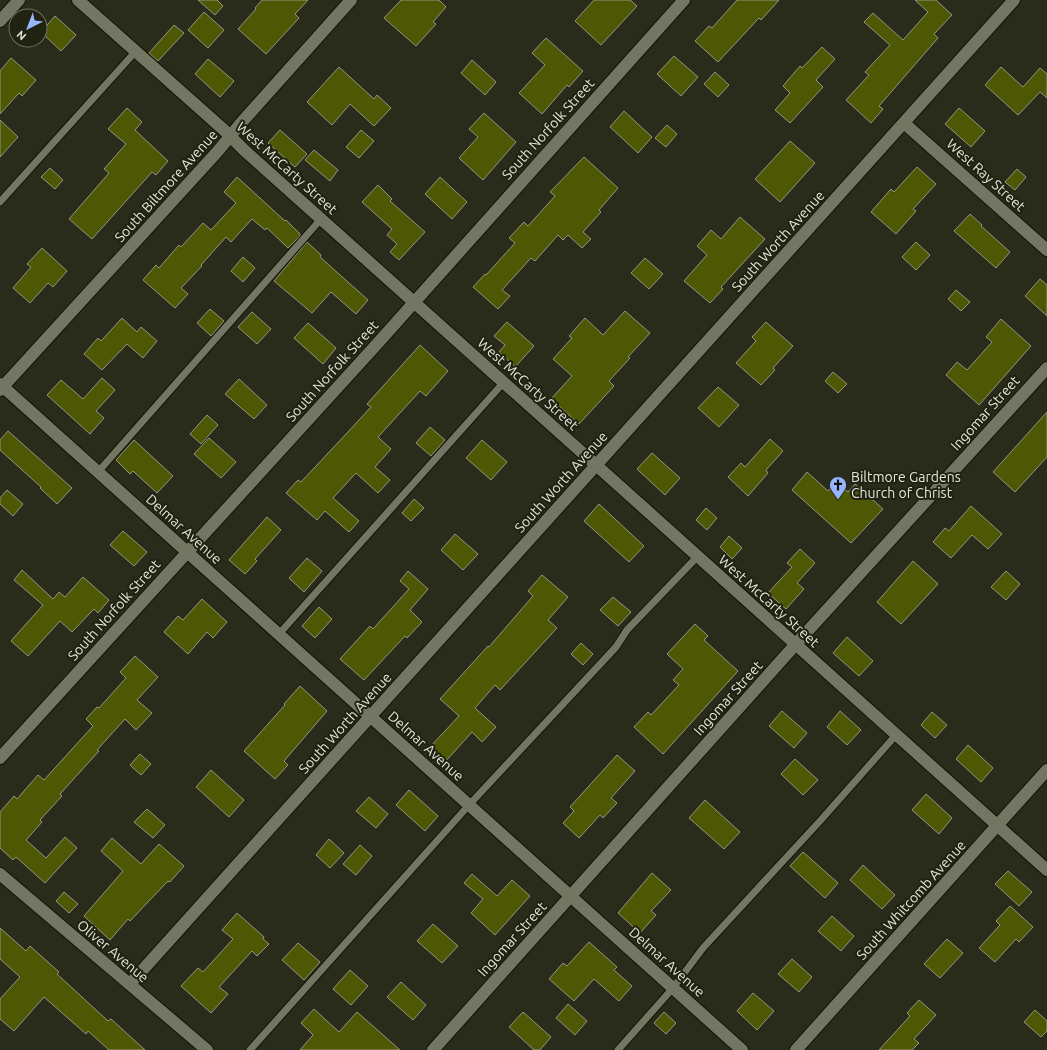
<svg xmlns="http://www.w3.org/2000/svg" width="1047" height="1050" font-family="Ubuntu,sans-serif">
<rect width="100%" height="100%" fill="#292c1b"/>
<!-- building -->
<g fill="#4e5703" stroke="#929682">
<polygon points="198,0 217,0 223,6 215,15"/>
<polygon points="262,0 308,0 295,14 299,18 266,54 238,29 256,9 255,8"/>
<polygon points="401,0 439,0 446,7 433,22 436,24 416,46 384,18"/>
<polygon points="594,0 630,0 637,6 601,45 575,21"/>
<polygon points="737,0 779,0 761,20 759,18 718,62 695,41 709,26 712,28"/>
<polygon points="915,0 936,0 952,15 934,34 938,38 879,106 883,109 871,123 846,100 869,75 865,72 890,45 864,22 873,13 903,40 928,12"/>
<polygon points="204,12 224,30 208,48 188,30"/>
<polygon points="55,16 76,35 61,51 41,32"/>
<polygon points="174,25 184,33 158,61 149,53"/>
<polygon points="546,38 583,71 569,87 567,85 542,114 519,93 545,65 532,53"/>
<polygon points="822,47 835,59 816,80 823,87 790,123 775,110 790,93 783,86 800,66 802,68"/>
<polygon points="674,56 698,77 681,96 657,74"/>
<polygon points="11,58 36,80 22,96 19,93 0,114 0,71"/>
<polygon points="208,59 234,81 220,97 195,74"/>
<polygon points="472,60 496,82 485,95 461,73"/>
<polygon points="339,67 374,99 377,95 391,108 374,126 350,104 332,125 307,102"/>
<polygon points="1001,67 1023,87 1040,68 1047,74 1047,98 1040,92 1018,115 985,85"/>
<polygon points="715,72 729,85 718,97 704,84"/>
<polygon points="127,108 142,122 135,130 168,161 156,175 152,172 92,239 69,219 109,173 104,169 126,144 108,129"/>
<polygon points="959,108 985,131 971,147 945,124"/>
<polygon points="624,111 652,137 638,153 610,127"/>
<polygon points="484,113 516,142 483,180 459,158 478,137 469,129"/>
<polygon points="0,120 18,137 0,157"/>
<polygon points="667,125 677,134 666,147 655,138"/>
<polygon points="280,130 307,154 295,167 268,143"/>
<polygon points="361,130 374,141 359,158 346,147"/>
<polygon points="790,141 815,163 780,202 755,179"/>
<polygon points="314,150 338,170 330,181 305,160"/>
<polygon points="584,157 618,188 599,210 601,212 583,232 591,239 582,248 568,235 563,240 558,235 535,261 531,258 502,290 510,296 498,309 473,287 485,274 486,275 515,243 509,238 524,222 528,226 555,196 550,192"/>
<polygon points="917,167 936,184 913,209 916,211 896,234 871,212 891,189 894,192"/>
<polygon points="50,168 63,180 55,189 41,177"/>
<polygon points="1017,169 1026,177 1015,190 1005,182"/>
<polygon points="237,177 285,221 286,220 300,234 300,236 288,248 267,228 265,230 252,219 231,242 226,237 201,265 202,266 181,288 188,294 175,308 143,280 156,265 159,268 179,245 181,247 203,223 211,230 236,203 224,192"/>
<polygon points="440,177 467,202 452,219 425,194"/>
<polygon points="378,185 392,199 390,201 425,232 399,260 390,252 397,244 387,235 392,229 362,202"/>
<polygon points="970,214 982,225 981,226 1010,252 996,268 954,231"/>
<polygon points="740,217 765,239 721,287 723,289 710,303 684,281 707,255 697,246 711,230 721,239"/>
<polygon points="307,242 321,255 320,257 368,300 356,314 331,292 312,313 274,281"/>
<polygon points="916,242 930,255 916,270 902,257"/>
<polygon points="42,248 67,271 53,287 48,283 30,303 13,288 31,267 27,264"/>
<polygon points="243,257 255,268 243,282 231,271"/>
<polygon points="645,258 663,274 649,289 631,273"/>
<polygon points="1040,279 1047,285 1047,316 1025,296"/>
<polygon points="956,290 970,302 961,311 948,299"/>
<polygon points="210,309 224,321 211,336 197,323"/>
<polygon points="625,311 650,333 628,357 630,358 609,381 614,386 579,424 551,399 572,376 553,359 572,338 569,336 585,318 603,335"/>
<polygon points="252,312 271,329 257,344 238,327"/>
<polygon points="122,318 137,332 141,327 157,341 143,358 127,344 102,370 84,354 98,338 101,341"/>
<polygon points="1001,319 1031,346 979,405 946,375 957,362 967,370 992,342 986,337"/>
<polygon points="507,322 534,346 515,367 499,352 505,345 494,336"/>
<polygon points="766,322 793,346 773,368 775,370 761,385 736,363 756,341 752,337"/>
<polygon points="308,323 336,348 323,364 294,338"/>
<polygon points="420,345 448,371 426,396 420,391 378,437 391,449 375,467 390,480 378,493 356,473 333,498 359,521 349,532 325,511 317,520 286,493 298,480 301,482 347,433 371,407 367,404"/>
<polygon points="833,372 847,384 838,393 825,381"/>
<polygon points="102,378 115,390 96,411 104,418 90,434 47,395 61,380 83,399"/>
<polygon points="239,379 267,405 254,419 225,394"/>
<polygon points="718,387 739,405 719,427 698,408"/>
<polygon points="1047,412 1047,457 1015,492 993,472"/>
<polygon points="207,415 218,425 201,444 190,434"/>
<polygon points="430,427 445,440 431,456 416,443"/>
<polygon points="8,431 72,488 57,504 40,488 41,487 0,450 0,440"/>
<polygon points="209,438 236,462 221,478 194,454"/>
<polygon points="770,439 783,451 766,470 768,473 748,496 728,477 741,463 745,467"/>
<polygon points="134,440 173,476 157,493 133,471 130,474 116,460"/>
<polygon points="482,440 507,462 491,480 466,458"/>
<polygon points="652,453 680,478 665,495 637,469"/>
<polygon points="807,472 828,491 836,482 848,492 855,484 883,509 851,543 792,490"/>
<polygon points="7,490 23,504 13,516 0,504 0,498"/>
<polygon points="414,499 424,508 411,521 402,513"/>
<polygon points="599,504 644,546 629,562 584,521"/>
<polygon points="971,506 1002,534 988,549 972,535 951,558 933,542 945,528 949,531"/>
<polygon points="706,508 717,518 707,530 696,520"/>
<polygon points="267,517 281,530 255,559 257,561 245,574 229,560"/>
<polygon points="123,531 147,552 134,566 110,545"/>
<polygon points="455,534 478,554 463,570 441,550"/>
<polygon points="729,536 742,548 732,559 720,547"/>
<polygon points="800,549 815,563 797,583 804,589 786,609 768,593 792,567 787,563"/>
<polygon points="307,558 322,571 304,592 289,578"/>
<polygon points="913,561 938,584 901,624 877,602"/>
<polygon points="22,570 53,599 59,592 65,597 83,577 109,600 98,613 94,609 72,632 60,621 28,656 11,641 43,605 14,580"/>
<polygon points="408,571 428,589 410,610 422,622 407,638 405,636 364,680 340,659 370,626 373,629 409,589 400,581"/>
<polygon points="1006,571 1020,584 1006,600 991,587"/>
<polygon points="542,575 568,597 548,620 557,628 500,690 495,685 475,708 496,727 482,742 472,732 445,762 429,748 459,716 440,699 488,646 489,647 533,596 528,591"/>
<polygon points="613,597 631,612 618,626 600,610"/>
<polygon points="202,599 227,622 213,638 207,632 188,654 164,632 178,616 183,620"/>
<polygon points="319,607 332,619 315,638 302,626"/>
<polygon points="695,624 708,636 704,640 738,671 663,754 634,727 648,712 651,715 679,685 673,680 683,669 667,654"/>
<polygon points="847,637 873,661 859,676 833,653"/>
<polygon points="581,643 593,654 583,665 571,654"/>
<polygon points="135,656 158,677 137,700 152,713 136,730 125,719 97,750 99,751 60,794 62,796 40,820 42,822 26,840 46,858 65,837 77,848 45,883 16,857 13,860 0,848 0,812 14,796 17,799 38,775 44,780 93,726 86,719 97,707 99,708 126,678 120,672"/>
<polygon points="300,686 327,711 284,761 288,765 275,779 244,751 285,705 284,704"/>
<polygon points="782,711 807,733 794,748 769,726"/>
<polygon points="840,711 861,730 847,745 827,727"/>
<polygon points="932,712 947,725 935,738 921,725"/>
<polygon points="968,745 993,768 981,782 956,759"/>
<polygon points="140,754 151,764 141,775 130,765"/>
<polygon points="617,755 635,771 611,798 617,803 603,818 600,815 579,838 563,823 574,811 570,807"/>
<polygon points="795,759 818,780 803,795 781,774"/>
<polygon points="211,770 244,800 229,817 196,787"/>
<polygon points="409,790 438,816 425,831 396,805"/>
<polygon points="926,794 952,818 939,834 912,810"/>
<polygon points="369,797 388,814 376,828 356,811"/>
<polygon points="705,800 740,832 724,849 689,818"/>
<polygon points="147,809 165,825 153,838 134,822"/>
<polygon points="112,838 141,864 159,844 184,866 170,882 168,881 130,921 128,919 110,940 84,916 123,871 101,851"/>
<polygon points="329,839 344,853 330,868 316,855"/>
<polygon points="360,845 372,856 356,875 343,864"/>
<polygon points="803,852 838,883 825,898 790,866"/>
<polygon points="863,865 895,895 882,909 850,880"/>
<polygon points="1008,871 1032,892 1019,906 995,884"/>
<polygon points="652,873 671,890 651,911 656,915 640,933 618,913"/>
<polygon points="472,874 497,896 512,880 530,896 495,935 471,913 483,899 464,883"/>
<polygon points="64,892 78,904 69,913 56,901"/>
<polygon points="1010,906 1033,927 1019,942 1016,939 995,962 979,948 1000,925 996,921"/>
<polygon points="237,913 264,937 263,939 269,944 257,956 252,951 219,987 228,994 211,1013 181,986 198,968 203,972 233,939 222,930"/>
<polygon points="832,916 854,936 841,951 818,931"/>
<polygon points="433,924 458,946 442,963 417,941"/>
<polygon points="0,928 26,951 30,946 59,972 57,974 108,1021 111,1019 145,1050 109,1050 88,1031 86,1034 44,997 14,1031 0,1019 0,999 20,977 0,959"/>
<polygon points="947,939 963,953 940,978 924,964"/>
<polygon points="589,942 617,967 614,970 632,986 619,1001 594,979 574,1001 549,979 563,963 567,966"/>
<polygon points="298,943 320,962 304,980 282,960"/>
<polygon points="792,959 812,977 799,992 778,974"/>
<polygon points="350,970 368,986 351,1005 333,989"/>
<polygon points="401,982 426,1005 413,1020 387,997"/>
<polygon points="753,993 774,1011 757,1030 737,1011"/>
<polygon points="919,1000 936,1015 914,1039 919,1043 912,1050 879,1050 910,1016 907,1013"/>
<polygon points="568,1004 587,1021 575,1035 556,1018"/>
<polygon points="314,1009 339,1032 357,1012 400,1050 300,1050 313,1035 301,1023"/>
<polygon points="1035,1010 1047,1021 1047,1031 1041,1037 1024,1022"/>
<polygon points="523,1012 551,1037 540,1050 534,1050 509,1027"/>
<polygon points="664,1012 676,1023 666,1034 654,1023"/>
</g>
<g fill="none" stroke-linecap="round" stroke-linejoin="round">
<!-- service casing -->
<g stroke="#121405" stroke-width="9">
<g id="service">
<polyline points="0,202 136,51"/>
<polyline points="98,472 321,219"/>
<polyline points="279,634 504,382"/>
<polyline points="250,1050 469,805 616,647 627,630 697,557"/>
<polyline points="618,1050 673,988 703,948 820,821 896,735"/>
</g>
</g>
<!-- minor casing -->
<g stroke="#121405" stroke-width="14">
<g id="minor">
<path d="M78,0l146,130 20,20c269,239 535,480 803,720"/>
<polyline points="0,21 19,0"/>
<polyline points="904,123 1047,250"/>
<polyline points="0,384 742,1050"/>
<polyline points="0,390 218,151 241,123 351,0"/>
<polyline points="0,758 377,344 684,0"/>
<polyline points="0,874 207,1050"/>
<polyline points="130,984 1014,0"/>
<polyline points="433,1050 795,645 1047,368"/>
<polyline points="796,1050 1047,770"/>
</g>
</g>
<!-- service -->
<use href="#service" stroke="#727662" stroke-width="7"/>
<!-- minor -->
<use href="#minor" stroke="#727662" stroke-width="12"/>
</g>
<!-- icons -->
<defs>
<g id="church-pin" transform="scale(0.9)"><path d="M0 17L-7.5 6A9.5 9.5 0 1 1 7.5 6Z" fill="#97b6fd" stroke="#202212"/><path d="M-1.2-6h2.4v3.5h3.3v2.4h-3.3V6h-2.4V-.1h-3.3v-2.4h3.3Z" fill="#111"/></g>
</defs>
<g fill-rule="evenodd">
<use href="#church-pin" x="838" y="485"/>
</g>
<g text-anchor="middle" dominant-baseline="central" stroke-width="4" stroke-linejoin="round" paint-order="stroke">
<!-- street labels -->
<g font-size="14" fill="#e4e6db" stroke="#202212">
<text transform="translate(548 129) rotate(-48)">South Norfolk Street</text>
<text transform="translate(287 168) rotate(42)">West McCarty Street</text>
<text transform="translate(986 175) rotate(42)">West Ray Street</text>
<text transform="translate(166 186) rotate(-48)">South Biltmore Avenue</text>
<text transform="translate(778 241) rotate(-48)">South Worth Avenue</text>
<text transform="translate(332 371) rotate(-48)">South Norfolk Street</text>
<text transform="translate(528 384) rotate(42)">West McCarty Street</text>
<text transform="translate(985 413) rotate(-48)">Ingomar Street</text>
<text transform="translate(561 482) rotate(-48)">South Worth Avenue</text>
<text transform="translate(184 529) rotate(42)">Delmar Avenue</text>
<text transform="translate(769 601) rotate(42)">West McCarty Street</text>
<text transform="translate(114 610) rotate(-48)">South Norfolk Street</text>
<text transform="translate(728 698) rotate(-48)">Ingomar Street</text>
<text transform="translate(345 723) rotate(-48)">South Worth Avenue</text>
<text transform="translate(426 746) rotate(42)">Delmar Avenue</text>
<text transform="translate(911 900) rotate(-48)">South Whitcomb Avenue</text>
<text transform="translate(512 939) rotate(-48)">Ingomar Street</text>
<text transform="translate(113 951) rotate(40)">Oliver Avenue</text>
<text transform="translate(667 962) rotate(42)">Delmar Avenue</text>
</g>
<!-- poi labels -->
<g font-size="14" fill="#e4e6db" stroke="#202212" text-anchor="start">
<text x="851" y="477">Biltmore Gardens<tspan x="851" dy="16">Church of Christ</tspan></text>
</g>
</g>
<!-- north arrow -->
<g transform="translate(28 28) rotate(222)"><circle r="19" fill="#202212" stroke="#6e7062"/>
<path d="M0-3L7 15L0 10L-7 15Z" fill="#97b6fd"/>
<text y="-6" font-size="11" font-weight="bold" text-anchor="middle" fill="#e4e6db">N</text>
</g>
</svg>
